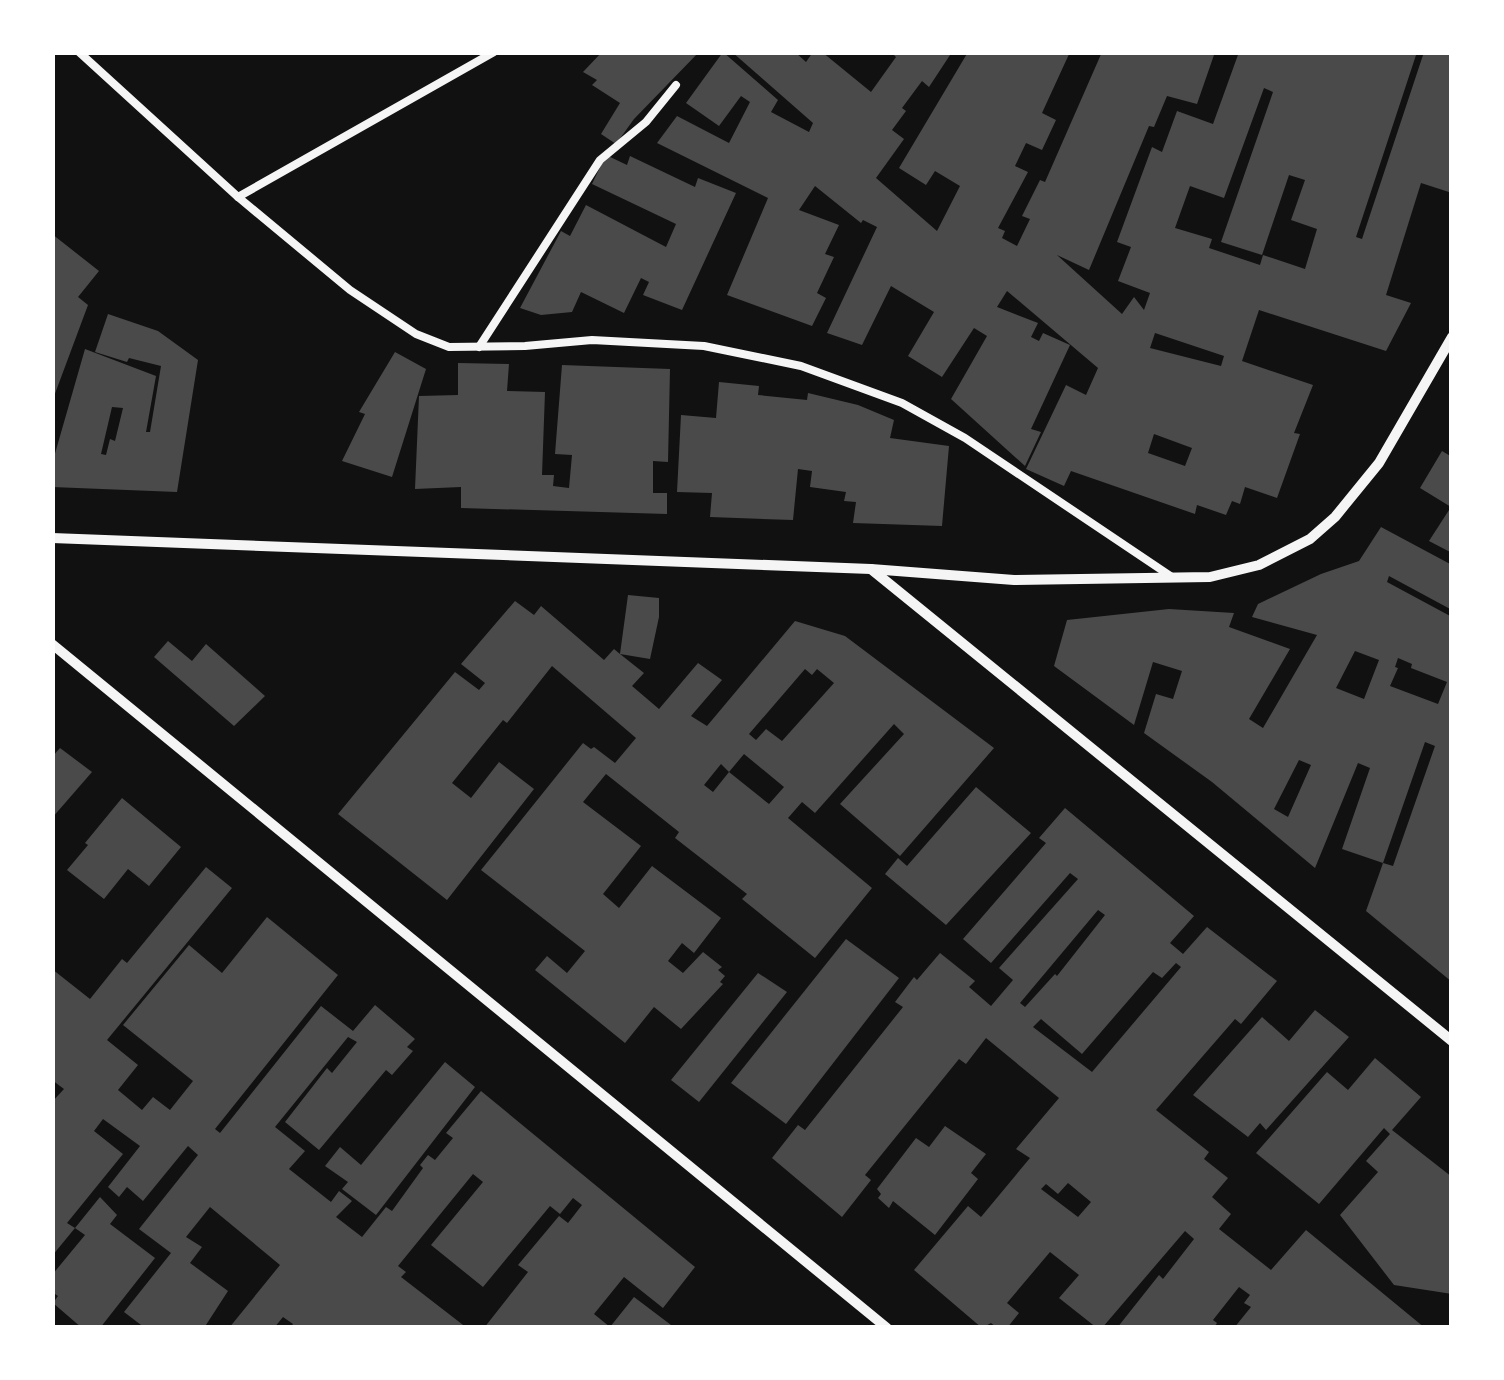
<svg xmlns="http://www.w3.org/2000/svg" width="1504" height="1380" font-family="Ubuntu,sans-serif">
<rect width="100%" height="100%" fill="#111"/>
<!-- building -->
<g fill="#4a4a4a" fill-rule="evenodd">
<polygon points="602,52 699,52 634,119 616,144 601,134 620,103 592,85 597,80 583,72"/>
<path d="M723,52l55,48 -7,12 38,20 4,-9 -81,-71h63l11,10 7,-10h9l49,40 25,-35 -5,-5h61l-23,35 -7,-6 -20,27 4,3 -14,19 12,9 -28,39 61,53 23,-45 -25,-15 -9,14 -27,-17 69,-116h102l-28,61 14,7 -14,30 -16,-7 -11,23 13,6 -30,56 7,3 -3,7 15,8 13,-27 -8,-3 18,-36 5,2 57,-130h113l-18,52 -30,-8 -13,31 -5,-1 -60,144 -32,-15 65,59 12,-17 10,13 6,-17 -32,-12 13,-34 -14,-5 35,-95 10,5 15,-41 36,13 26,-72h178l-61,185 6,2 62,-187h28v141l-31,-10 -35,112 25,8 -25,48 -127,-41 -17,51 71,24 -19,48 6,1 -23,64 -32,-11 -5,17 -8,-3 -6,14 -29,-10 -2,9 -124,-43 -7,15 -38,-17 40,-84 20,10 12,-27 -91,-77 -10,16 41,16 -7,14 8,4 4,-8 27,12 -39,84 10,3 -16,34 -74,-67 36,-63 -13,-8 -32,49 -34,-21 26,-44 -43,-26 -29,59 -35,-12 50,-106 -14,-7 -2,3 -46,-37 -16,24 40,15 -14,29 9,3 -17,36 9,5 -14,28 -85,-31 41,-97 -111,-55 20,-27 52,27 21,-41 -9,-6 -22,30 -33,-23zM1264,88l9,4 -52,150 41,13 27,-80 16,5 -14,40 26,9 -12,40 -42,-14 -3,10 -51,-17 3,-9 -37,-11 15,-42 34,12zM1155,333l69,23 -3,10 -71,-18zM1154,434l38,14 -7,18 -37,-13z"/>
<polygon points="606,155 627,165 630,156 695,187 698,178 736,193 682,310 643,295 649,282 641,278 624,313 581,292 572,312 541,315 520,308 561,231 570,236 586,205 666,247 676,224 592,184"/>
<polygon points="52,234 99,271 78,297 88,305 53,399"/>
<path d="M108,314l50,17 40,29 -21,132 -125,-5v-23l33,-115 71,27 -10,56h4l11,-66 -32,-8 -2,4 -32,-10zM112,407l11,1 -8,33 -5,-2 -4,16 -5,-1z"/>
<polygon points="395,352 426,369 392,477 342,461 365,414 359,412"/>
<polygon points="458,363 509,364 507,391 545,392 542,475 554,475 553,486 569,488 572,455 555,454 562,365 670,369 668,462 653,461 653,493 667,493 667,514 461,508 461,487 415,489 419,396 458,395"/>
<polygon points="719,382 759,386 758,395 807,400 808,393 858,405 894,420 890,438 949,446 942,526 853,523 856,502 844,501 846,492 810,487 812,471 798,469 793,520 710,517 712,493 677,492 681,415 716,418"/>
<polygon points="1442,451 1452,457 1452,553 1429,541 1451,507 1420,488"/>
<path d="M1381,527l71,38v45l-63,-34 -2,6 65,35v365l-86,-71 17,-48 10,3 42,-120 -10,-4 -42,121 -41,-14 28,-81 -12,-5 -43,105 -103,-86 -68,-49 12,-39 17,5 9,-28 -29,-9 -19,63 -80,-59 13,-46 102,-11 65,4 -5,14 61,22 -41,70 14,9 54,-93 -65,-18 6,-13 63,-30 38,-13zM1355,651l24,9 -15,39 -28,-11zM1398,658l14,6 -1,4 36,14 -9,22 -48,-18 8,-18 -3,-1zM1299,760l12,5 -23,52 -14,-8z"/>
<path d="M628,595l31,3v19l-9,42 -30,-5 24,19 -12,13 27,23 39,-46 24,17 -31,36 16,10 88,-105 50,15 149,112 -94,108 -60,-52 64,-70 -10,-10 -79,89 -13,-11 -14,16 84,70 -57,70 -73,-59 5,-5 -72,-56 4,-6 -73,-58 -23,28 58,44 -38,48 16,14 33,-42 69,52 -27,35 -12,-10 -14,18 15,12 20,-21 19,15 -4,3 7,6 -5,6 3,2 -42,45 -27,-22 -29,36 -90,-73 12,-14 20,17 18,-22 -104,-81 102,-127 8,6 3,-2 21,16 21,-25 -84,-72 -45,57 -4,-3 -51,63 19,15 28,-36 35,27 -87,111 -109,-86 117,-142 24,18 6,-7 -24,-19 54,-63 19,14 7,-9 63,54 10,-11 6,5zM805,669l7,6 5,-6 17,14 -52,58 -16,-12 -10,11 -7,-6zM744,754l40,33 -15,17 -40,-32 -16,20 -9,-7 17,-21 8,8z"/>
<polygon points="168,641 192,661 206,644 265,696 234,726 154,657"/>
<polygon points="60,748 92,772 52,818 52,757"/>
<polygon points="976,787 1031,833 946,925 885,874 898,858 907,866"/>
<polygon points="122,798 181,847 149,886 128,869 104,899 67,870 88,845 85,843"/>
<path d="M1065,808l129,108 -24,27 13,11 24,-27 70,54 -36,43 -6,-5 -79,91 53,42 -5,7 24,19 -16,19 19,17 -12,15 52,41 35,-40 119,98h-191l17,-21 -7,-4 6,-8 -11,-8 -26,33 4,3 -3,5h-97l42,-53 4,4 31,-40 -9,-8 -83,97h-5l-38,-30 20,-23 -29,-23 -43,51 12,10 -12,15h-10l-6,-5 -9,5 -68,-58 54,-64 13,11 49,-59 -14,-9 43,-51 -73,-60 -20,26 -7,-5 -94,116 6,5 -29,37 -70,-59 26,-33 7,5 98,-123 -8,-5 19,-25 3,3 23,-27 35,28 -6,6 22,19 22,-26 -14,-12 79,-89 -8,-6 -79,90 -28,-24 83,-96 -7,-5zM1098,910l7,5 -48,61 -2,-2 -30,33 -5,-4zM1176,963l5,4 -89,105 -59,-45 8,-8 41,35 71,-82 9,6zM1068,1183l23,19 -13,15 -37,-28 5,-5 12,10z"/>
<polygon points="206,867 232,888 107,1040 138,1065 118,1090 142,1110 153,1097 170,1110 193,1081 123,1025 189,945 222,973 267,917 338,975 215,1129 220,1133 321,1006 353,1031 375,1005 415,1039 407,1047 413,1051 392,1075 386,1070 319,1150 285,1122 327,1068 332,1073 357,1042 348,1037 275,1127 305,1151 289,1169 331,1202 339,1191 352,1201 336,1217 362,1237 386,1207 392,1211 423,1168 420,1165 428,1155 435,1160 453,1138 446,1133 481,1091 695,1267 663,1308 624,1277 594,1314 610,1327 634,1297 675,1328 484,1328 528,1272 518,1265 559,1216 568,1223 582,1205 573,1198 560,1214 550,1206 483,1287 431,1245 483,1182 473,1174 398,1266 406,1272 401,1277 467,1328 290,1328 293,1324 283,1317 274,1328 229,1328 280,1265 210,1207 186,1237 202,1247 190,1263 228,1291 204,1328 145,1328 124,1312 171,1253 139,1229 198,1155 188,1146 143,1201 127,1187 119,1197 108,1187 140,1146 103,1119 94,1131 123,1154 67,1223 75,1228 52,1256 52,1102 64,1089 52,1080 52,969 90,999 122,959 127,963"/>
<polygon points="846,939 899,978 786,1124 731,1083"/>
<polygon points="758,973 787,992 699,1102 671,1080"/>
<polygon points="1315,1010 1349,1037 1266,1130 1260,1123 1248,1137 1193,1095 1262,1017 1289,1041"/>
<polygon points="1375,1058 1421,1097 1392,1130 1452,1177 1452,1294 1394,1285 1340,1215 1378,1172 1366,1161 1390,1134 1384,1128 1319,1204 1256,1153 1327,1072 1348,1090"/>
<polygon points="445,1062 475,1087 376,1215 342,1189 348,1182 325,1166 340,1147 361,1165"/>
<polygon points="945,1126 986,1154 971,1173 978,1179 935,1235 893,1201 889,1208 878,1198 881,1194 877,1189 916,1138 929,1147"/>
<polygon points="100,1197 117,1215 110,1224 155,1258 100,1328 82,1328 53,1303 58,1296 52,1292 52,1275 85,1235 75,1228"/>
</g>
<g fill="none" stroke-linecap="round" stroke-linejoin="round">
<!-- service -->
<g stroke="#f5f5f5" stroke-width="8">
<polyline points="79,52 238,197 350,290 416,334 449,347 525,346 592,340 704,346 801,366 902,403 965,438 1172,577"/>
<polyline points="238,197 494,52"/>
<polyline points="479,347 600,160 646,122 676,85"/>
</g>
<!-- minor -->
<g stroke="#f5f5f5" stroke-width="10">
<polyline points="52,538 871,569 1014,580 1210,577 1259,565 1310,539 1335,517 1379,463 1452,337"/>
<polyline points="871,569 1452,1041"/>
<polyline points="52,644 887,1328"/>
</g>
</g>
<!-- border -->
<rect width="1504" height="1380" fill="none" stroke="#ffffff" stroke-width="110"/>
</svg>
